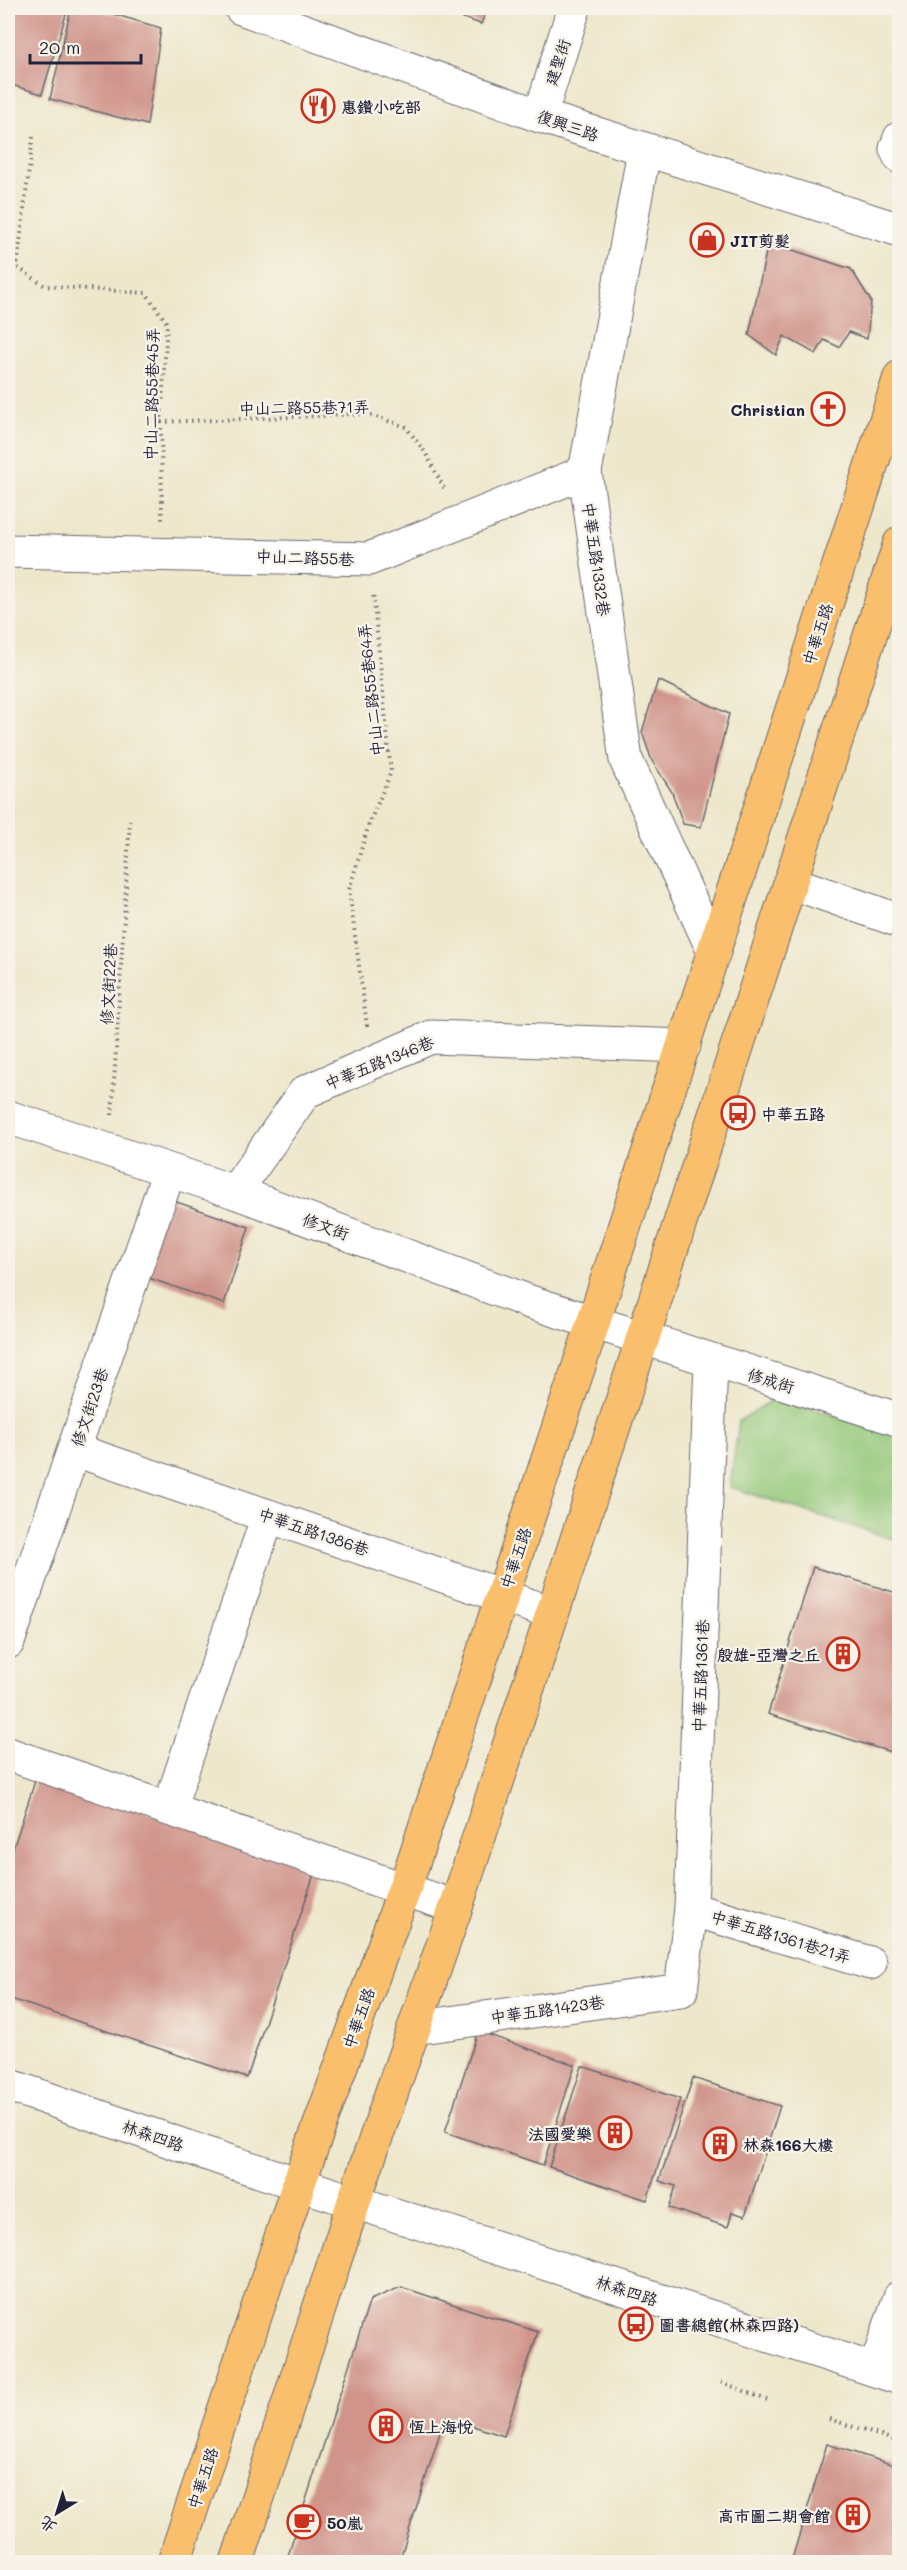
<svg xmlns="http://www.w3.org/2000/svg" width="907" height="2570" font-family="Mali,'LXGW WenKai TC',sans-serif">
<rect width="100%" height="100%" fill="#f7f3e8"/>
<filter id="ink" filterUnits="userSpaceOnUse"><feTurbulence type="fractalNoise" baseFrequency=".0167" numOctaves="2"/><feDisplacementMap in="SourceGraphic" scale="12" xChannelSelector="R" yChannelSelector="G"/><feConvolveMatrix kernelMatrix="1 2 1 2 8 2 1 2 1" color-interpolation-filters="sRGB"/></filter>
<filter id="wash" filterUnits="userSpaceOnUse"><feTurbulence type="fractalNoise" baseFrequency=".008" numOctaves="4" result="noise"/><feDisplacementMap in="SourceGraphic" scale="24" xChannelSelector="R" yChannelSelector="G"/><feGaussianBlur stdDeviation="1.35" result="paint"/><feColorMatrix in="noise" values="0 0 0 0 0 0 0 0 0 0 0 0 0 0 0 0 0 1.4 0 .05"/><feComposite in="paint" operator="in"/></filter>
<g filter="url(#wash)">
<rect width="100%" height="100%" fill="#ede7cb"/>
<!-- green -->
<polygon fill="#93c879" stroke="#5a755a" stroke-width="1.5" points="777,1397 899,1436 899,1541 730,1487 739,1421"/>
<g id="blocks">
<!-- building -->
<g fill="#d0948b">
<polygon points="8,8 68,8 42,94 8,84"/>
<polygon points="71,8 93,8 161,28 147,125 50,99"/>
<polygon points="434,8 487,8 481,24"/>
<polygon points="768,242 851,269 871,301 867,339 849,332 839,347 824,340 816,354 784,336 776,355 749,335"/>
<polygon points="658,680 729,714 701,827 683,824 672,792 652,761 642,732"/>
<polygon points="165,1198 249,1227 224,1304 140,1275"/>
<polygon points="813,1567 900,1594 900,1755 768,1714"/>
<polygon points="37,1775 316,1868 247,2078 8,1998 8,1864"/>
<polygon points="478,2031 575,2065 543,2165 445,2132"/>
<polygon points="582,2066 680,2099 647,2200 549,2167"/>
<polygon points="693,2078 780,2106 745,2216 732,2212 728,2227 669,2208 676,2186 659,2181"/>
<polygon points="401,2287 538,2332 504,2436 445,2417 399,2562 286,2562 370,2300"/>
<polygon points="827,2444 900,2467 900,2562 791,2562"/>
</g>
</g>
</g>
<g filter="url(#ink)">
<use href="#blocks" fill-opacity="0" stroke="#69676d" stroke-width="1.5"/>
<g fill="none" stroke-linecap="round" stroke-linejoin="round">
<!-- minor casing -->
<g stroke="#69676d" stroke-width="35">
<g id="minor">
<polyline points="241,8 540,116 900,230"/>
<polyline points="540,116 574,8"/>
<polyline points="900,138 896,149 900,157"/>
<polyline points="644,151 585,472 626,760 714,952"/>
<polyline points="8,551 369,559 585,472"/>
<polyline points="790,882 900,921"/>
<polyline points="8,1117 235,1192 530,1302 900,1420"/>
<polyline points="235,1192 305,1092 431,1037 684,1046"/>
<polyline points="75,1450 552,1613"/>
<polyline points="8,1642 169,1171"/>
<polyline points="8,1754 456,1907"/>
<polyline points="169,1809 268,1516"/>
<polyline points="691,1909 870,1963"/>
<polyline points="414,2028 681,1990 691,1909 711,1361"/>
<polyline points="8,2085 225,2160 900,2378"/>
<polyline points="875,2370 900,2297"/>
</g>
</g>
<!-- major casing -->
<g stroke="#69676d" stroke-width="35">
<g id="major">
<polyline points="174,2562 299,2183 404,1890 586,1345 900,377"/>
<polyline points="237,2562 354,2201 456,1907 635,1362 900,543"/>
</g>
</g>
<!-- path -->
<g stroke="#69676d" stroke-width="4" stroke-dasharray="1.5 4.5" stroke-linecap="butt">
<polyline points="33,137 17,267 45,286 146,293 167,323 161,422 162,520"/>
<polyline points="161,422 368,414 406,427 425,452 446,492"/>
<polyline points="367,1026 349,890 369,824 391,772 373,593"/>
<polyline points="112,1115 130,819"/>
<polyline points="721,2382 767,2400"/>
<polyline points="829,2419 900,2442"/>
</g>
<!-- minor -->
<use href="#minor" stroke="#fff" stroke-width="33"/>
<!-- major -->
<use href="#major" stroke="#f9bf6d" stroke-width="33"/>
</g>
</g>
<!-- icons -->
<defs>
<g id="restaurant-ring" transform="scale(1.725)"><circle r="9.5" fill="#f7f3e8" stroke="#c8321e" stroke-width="1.5"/><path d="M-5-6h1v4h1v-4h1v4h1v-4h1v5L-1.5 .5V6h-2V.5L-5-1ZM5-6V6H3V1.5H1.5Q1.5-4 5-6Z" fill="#c8321e"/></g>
<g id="shop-ring" transform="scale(1.725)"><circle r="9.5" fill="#f7f3e8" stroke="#c8321e" stroke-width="1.5"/><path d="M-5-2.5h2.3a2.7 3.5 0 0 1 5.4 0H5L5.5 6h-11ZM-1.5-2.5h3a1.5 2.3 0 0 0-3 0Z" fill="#c8321e"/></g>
<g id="church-ring" transform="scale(1.725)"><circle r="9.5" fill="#f7f3e8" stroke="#c8321e" stroke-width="1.5"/><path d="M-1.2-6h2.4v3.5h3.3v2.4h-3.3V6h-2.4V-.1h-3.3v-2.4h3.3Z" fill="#c8321e"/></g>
<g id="bus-ring" transform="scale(1.725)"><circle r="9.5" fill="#f7f3e8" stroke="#c8321e" stroke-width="1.5"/><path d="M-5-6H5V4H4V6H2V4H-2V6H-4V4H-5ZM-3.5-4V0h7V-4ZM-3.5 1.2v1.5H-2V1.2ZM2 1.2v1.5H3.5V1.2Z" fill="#c8321e"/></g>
<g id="building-ring" transform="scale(1.725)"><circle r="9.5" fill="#f7f3e8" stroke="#c8321e" stroke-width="1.5"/><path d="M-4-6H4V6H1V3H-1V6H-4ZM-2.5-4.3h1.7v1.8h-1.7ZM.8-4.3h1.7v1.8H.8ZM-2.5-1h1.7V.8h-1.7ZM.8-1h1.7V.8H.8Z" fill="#c8321e"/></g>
<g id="cafe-ring" transform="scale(1.725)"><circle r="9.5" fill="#f7f3e8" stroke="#c8321e" stroke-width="1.5"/><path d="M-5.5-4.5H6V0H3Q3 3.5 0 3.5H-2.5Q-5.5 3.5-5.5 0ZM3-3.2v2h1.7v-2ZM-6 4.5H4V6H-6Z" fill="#c8321e"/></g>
</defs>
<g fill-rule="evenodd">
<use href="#restaurant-ring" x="318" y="106"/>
<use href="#shop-ring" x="707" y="240"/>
<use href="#church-ring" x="828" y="409"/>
<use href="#bus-ring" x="738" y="1113"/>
<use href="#building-ring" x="843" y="1654"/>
<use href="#building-ring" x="615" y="2133"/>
<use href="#building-ring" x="720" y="2144"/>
<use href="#bus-ring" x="636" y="2324"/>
<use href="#building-ring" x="386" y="2426"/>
<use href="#building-ring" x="853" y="2515"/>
<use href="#cafe-ring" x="304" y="2522"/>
</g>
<g text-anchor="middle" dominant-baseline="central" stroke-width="4.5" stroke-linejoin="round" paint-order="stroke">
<!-- street labels -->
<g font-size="16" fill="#22223b" stroke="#f7f3e8">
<text transform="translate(557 62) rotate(-72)">建聖街</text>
<text transform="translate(568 125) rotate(19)">復興三路</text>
<text transform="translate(151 394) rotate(-89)">中山二路55巷45弄</text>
<text transform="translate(304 407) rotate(-1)">中山二路55巷71弄</text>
<text transform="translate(305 557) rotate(2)">中山二路55巷</text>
<text transform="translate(597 559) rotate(82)">中華五路1332巷</text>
<text transform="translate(817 634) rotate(-72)">中華五路</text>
<text transform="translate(370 690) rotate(-96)">中山二路55巷64弄</text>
<text transform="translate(108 984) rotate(-87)">修文街22巷</text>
<text transform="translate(379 1062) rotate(-22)">中華五路1346巷</text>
<text transform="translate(326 1226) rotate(20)">修文街</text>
<text transform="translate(771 1380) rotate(17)">修成街</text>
<text transform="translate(89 1407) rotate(-71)">修文街23巷</text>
<text transform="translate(314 1531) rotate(19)">中華五路1386巷</text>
<text transform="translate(515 1558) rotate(-71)">中華五路</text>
<text transform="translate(700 1676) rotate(-88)">中華五路1361巷</text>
<text transform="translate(781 1936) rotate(17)">中華五路1361巷21弄</text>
<text transform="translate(547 2009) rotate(-8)">中華五路1423巷</text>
<text transform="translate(358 2018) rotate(-70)">中華五路</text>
<text transform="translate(153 2135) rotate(19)">林森四路</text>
<text transform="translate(627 2290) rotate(18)">林森四路</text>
<text transform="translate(202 2478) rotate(-72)">中華五路</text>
</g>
<!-- poi labels -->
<g font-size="16" font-weight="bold" fill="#22223b" stroke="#f7f3e8" text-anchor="start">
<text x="341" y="106">惠鑽小吃部</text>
<text x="730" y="240">JIT剪髮</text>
<text x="805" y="409" text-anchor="end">Christian</text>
<text x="761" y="1113">中華五路</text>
<text x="820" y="1654" text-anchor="end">殷雄-亞灣之丘</text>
<text x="592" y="2133" text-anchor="end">法國愛樂</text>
<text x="743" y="2144">林森166大樓</text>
<text x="659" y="2324">圖書總館(林森四路)</text>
<text x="409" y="2426">恆上海悅</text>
<text x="830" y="2515" text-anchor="end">高市圖二期會館</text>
<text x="327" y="2522">50嵐</text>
</g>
</g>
<!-- margin -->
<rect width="907" height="2570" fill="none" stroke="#f7f3e8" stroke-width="30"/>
<!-- north arrow -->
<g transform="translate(57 2513) rotate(218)" stroke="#f7f3e8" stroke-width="4.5" paint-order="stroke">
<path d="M0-4.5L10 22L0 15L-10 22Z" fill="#22223b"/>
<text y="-9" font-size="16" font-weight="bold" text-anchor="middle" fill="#22223b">北</text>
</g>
<!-- scale -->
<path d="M30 54v9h111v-9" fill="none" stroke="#22223b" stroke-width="3"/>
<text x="39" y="54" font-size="18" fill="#22223b" stroke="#f7f3e8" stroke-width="4.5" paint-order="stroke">20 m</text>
</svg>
